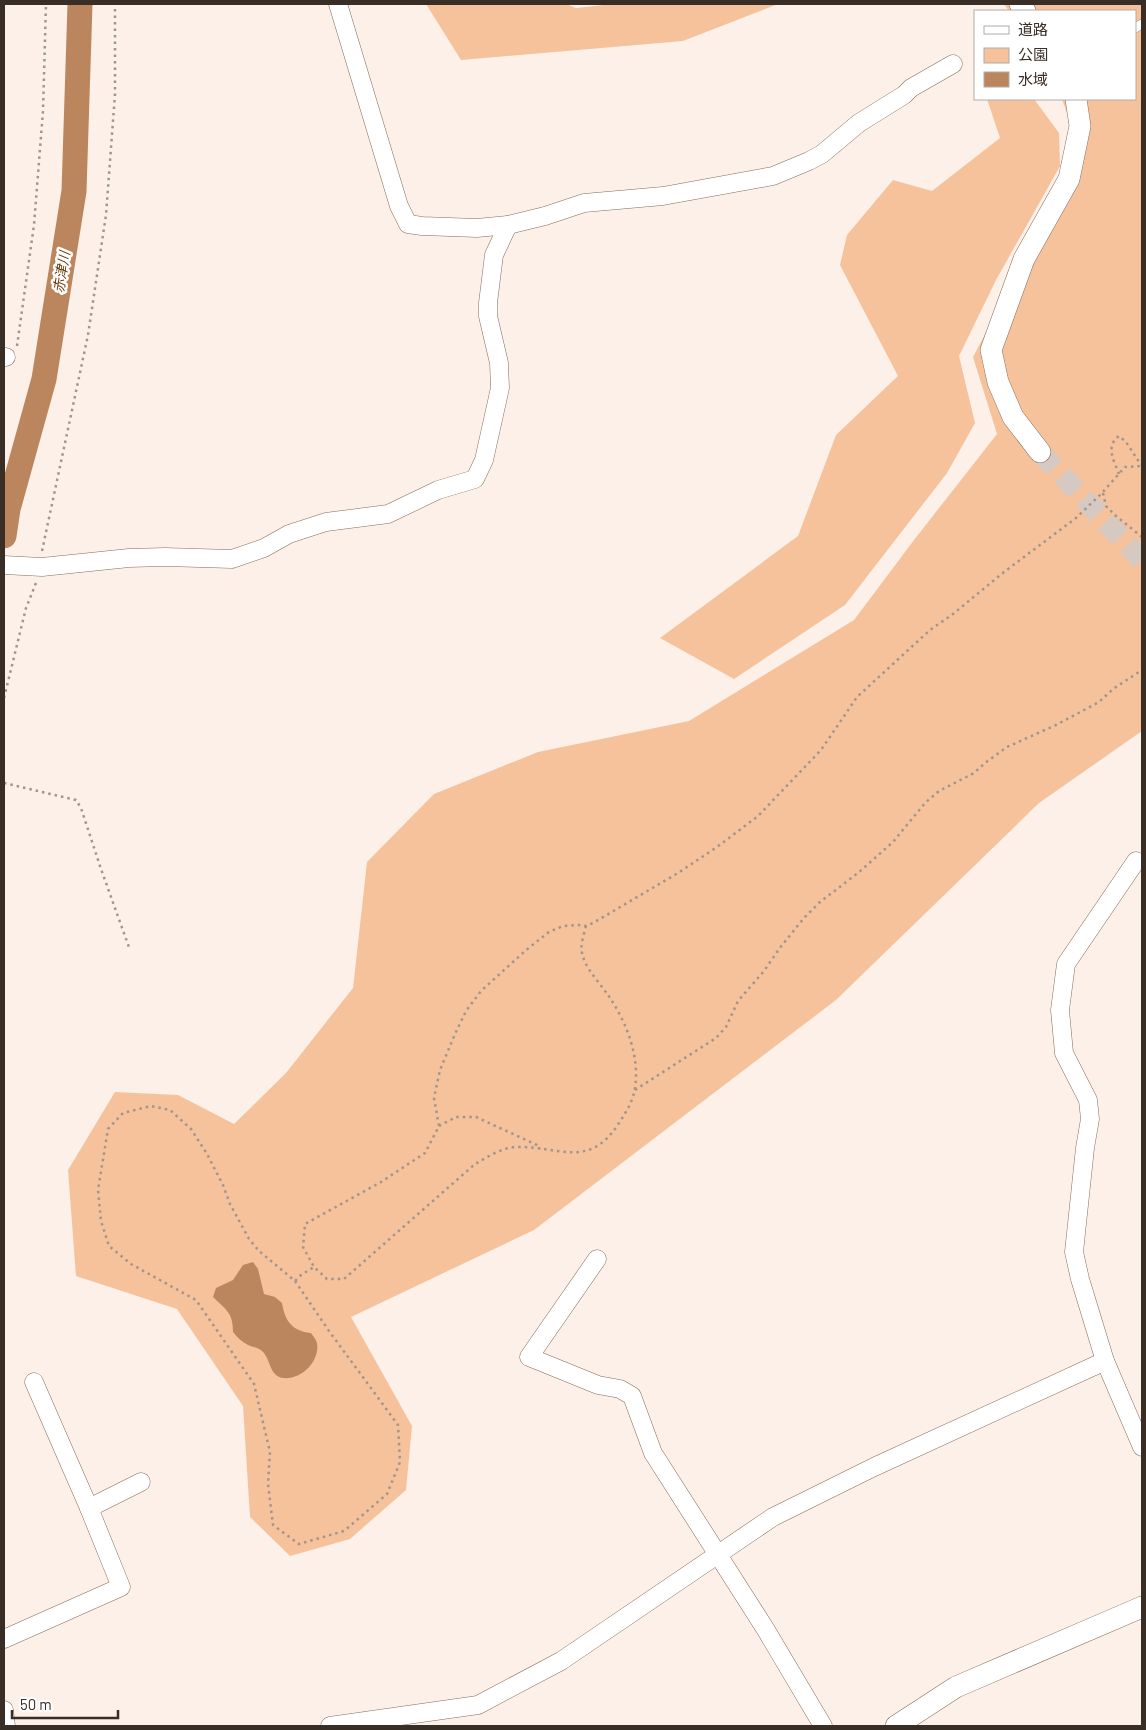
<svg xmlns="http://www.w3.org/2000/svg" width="1146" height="1730" font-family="Barlow,'Noto Sans JP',sans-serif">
<rect width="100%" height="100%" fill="#fcf0e8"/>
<!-- green -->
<g fill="#f6c29c">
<polygon points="426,4 566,4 576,8 613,4 778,4 683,41 461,60"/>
<polygon points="1004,4 1142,4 1142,731 1039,803 836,1000 534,1230 351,1317 412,1426 406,1490 350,1539 290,1556 250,1517 243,1406 177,1309 76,1276 68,1170 115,1092 178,1095 234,1124 286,1073 353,988 367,862 434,794 538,752 689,721 854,620 914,540 997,434 973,357 1081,153 1062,99 1135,99 1135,11 1009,11"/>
<polygon points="987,99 1034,99 1059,133 1060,166 996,280 959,356 975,423 947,473 845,605 734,679 660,638 798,536 836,435 898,376 840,265 847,235 893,180 932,191 1000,138"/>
</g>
<!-- water -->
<path fill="#bb865e" d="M253,1262l5,7 6,25 11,3 7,6c3,18 10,28 29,30 2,3 5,6 6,10 3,18 -15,37 -34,35 -14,-2 -12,-19 -21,-27 -3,-3 -9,-4 -14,-6 -6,-3 -10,-7 -15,-13 0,-20 -7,-22 -20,-35l3,-9 17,-8 10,-15z"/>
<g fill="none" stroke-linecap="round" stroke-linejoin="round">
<!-- river -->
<polyline stroke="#bb865e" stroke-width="25" points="4,536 8,509 44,379 74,191 80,4"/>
<!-- tertiary-tunnel -->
<polyline stroke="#d5c9c1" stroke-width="21" stroke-dasharray="21 11" stroke-linecap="butt" points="1040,452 1142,560"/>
<!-- service casing -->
<g stroke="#866d5a" stroke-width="10">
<polyline id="service" points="1135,28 1142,24"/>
</g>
<!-- minor casing -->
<g stroke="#866d5a" stroke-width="19">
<g id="minor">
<polyline points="338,4 399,206 408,224 422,226 477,228 508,225 545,216 584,203 663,196 773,176 809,161 822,154 859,123 904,95 911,88 953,64"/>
<polyline points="4,357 6,357"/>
<polyline points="4,565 42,567 129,558 165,557 232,559 264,548 289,534 326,522 388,514 438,490 475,479 484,460 500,388 499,363 488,316 488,303 494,255 508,225"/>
<polyline points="1136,861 1066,964 1060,1010 1064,1053 1088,1100 1090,1119 1085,1148 1074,1252 1080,1279 1105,1361 1142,1447"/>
<polyline points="597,1259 529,1357 598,1385 620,1389 632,1396 653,1453 766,1630 823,1726"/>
<polyline points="89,1508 141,1482"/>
<polyline points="4,1639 121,1587 89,1508 34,1382"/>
<polyline points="4,1710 6,1726"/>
<polyline points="330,1726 478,1705 561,1661 773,1517 874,1467 1105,1361"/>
</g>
</g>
<!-- tertiary casing -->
<g stroke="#866d5a" stroke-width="22">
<g id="tertiary">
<polyline points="1020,4 1025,11"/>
<polyline points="1040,452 1013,417 998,382 991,350 1024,259 1069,179 1080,126 1076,99"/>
<polyline points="896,1726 956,1687 1142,1607"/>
</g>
</g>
<!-- path -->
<g stroke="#a1958d" stroke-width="2.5" stroke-dasharray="2.5 4" stroke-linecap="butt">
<polyline points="17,346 34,225 43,111 46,4"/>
<path d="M1119,474c-5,-13 -14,-28 0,-38l7,6 15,23"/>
<polyline points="1103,493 1106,506 1116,516 1142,537"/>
<polyline points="42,551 88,335 106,215 115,94 115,4"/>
<polyline points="4,698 26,608 36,583"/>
<polyline points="4,783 76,800 81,808 101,869 130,950"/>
<path d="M586,926c-2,8 -6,19 -4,27 3,15 17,29 26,42 18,26 32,61 27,93 -2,14 -10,26 -18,38 -29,43 -59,20 -100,21 -15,0 -29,10 -42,17l-131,115h-17l-13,-12 -11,-20 2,-23 76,-42 44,-29 14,-27 -5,-28 6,-28 15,-36 11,-23 15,-20 44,-40 24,-19 14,-6 15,-1 8,1 7,-3 85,-50 39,-26 41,-31 63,-66 36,-53 73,-67 23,-16 51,-42 72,-54 25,-24 24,-27 17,-1"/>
<polyline points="635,1090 716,1038 726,1027 738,1001 764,971 779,949 804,918 820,902 858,873 893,842 925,803 939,791 974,773 985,763 1007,747 1056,725 1099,702 1113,689 1142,670"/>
<polyline points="439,1126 456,1117 476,1117 537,1145 540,1149"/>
<polyline points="295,1281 329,1331 398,1425 400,1462 387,1494 344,1531 299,1544 273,1525 268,1484 270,1452 254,1384 196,1300 131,1264 109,1246 101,1221 98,1190 108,1129 123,1113 151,1106 170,1110 191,1129 207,1154 223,1185 230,1204 249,1239 259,1251 295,1281 301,1275 314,1267"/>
</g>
<!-- service -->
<use href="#service" stroke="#fff" stroke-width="9"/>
<!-- minor -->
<use href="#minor" stroke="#fff" stroke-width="18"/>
<!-- tertiary -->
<use href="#tertiary" stroke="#fff" stroke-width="21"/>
</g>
<g text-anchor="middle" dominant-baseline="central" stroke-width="5" stroke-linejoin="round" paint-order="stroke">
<!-- water labels -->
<g font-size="14" font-style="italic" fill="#6f3c0b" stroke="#fff">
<text transform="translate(61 272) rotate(-81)">赤津川</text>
</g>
</g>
<!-- border -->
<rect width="1146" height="1730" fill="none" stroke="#392e26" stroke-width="10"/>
<!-- legend -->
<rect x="974" y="10" width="162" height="90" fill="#ffffff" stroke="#b0aba8"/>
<rect x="984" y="26" width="25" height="8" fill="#ffffff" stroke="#b0aba8"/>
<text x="1018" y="35" font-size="15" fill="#392e26">道路</text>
<rect x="984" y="48" width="25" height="15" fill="#f6c29c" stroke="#b0aba8"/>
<text x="1018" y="60" font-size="15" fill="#392e26">公園</text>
<rect x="984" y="72" width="25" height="15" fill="#bb865e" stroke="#b0aba8"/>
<text x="1018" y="85" font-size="15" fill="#392e26">水域</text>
<!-- scale -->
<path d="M12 1710v8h106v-8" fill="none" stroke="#392e26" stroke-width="2.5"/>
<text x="20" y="1710" font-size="15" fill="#392e26" stroke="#ffffff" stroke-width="4" paint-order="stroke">50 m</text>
</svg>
